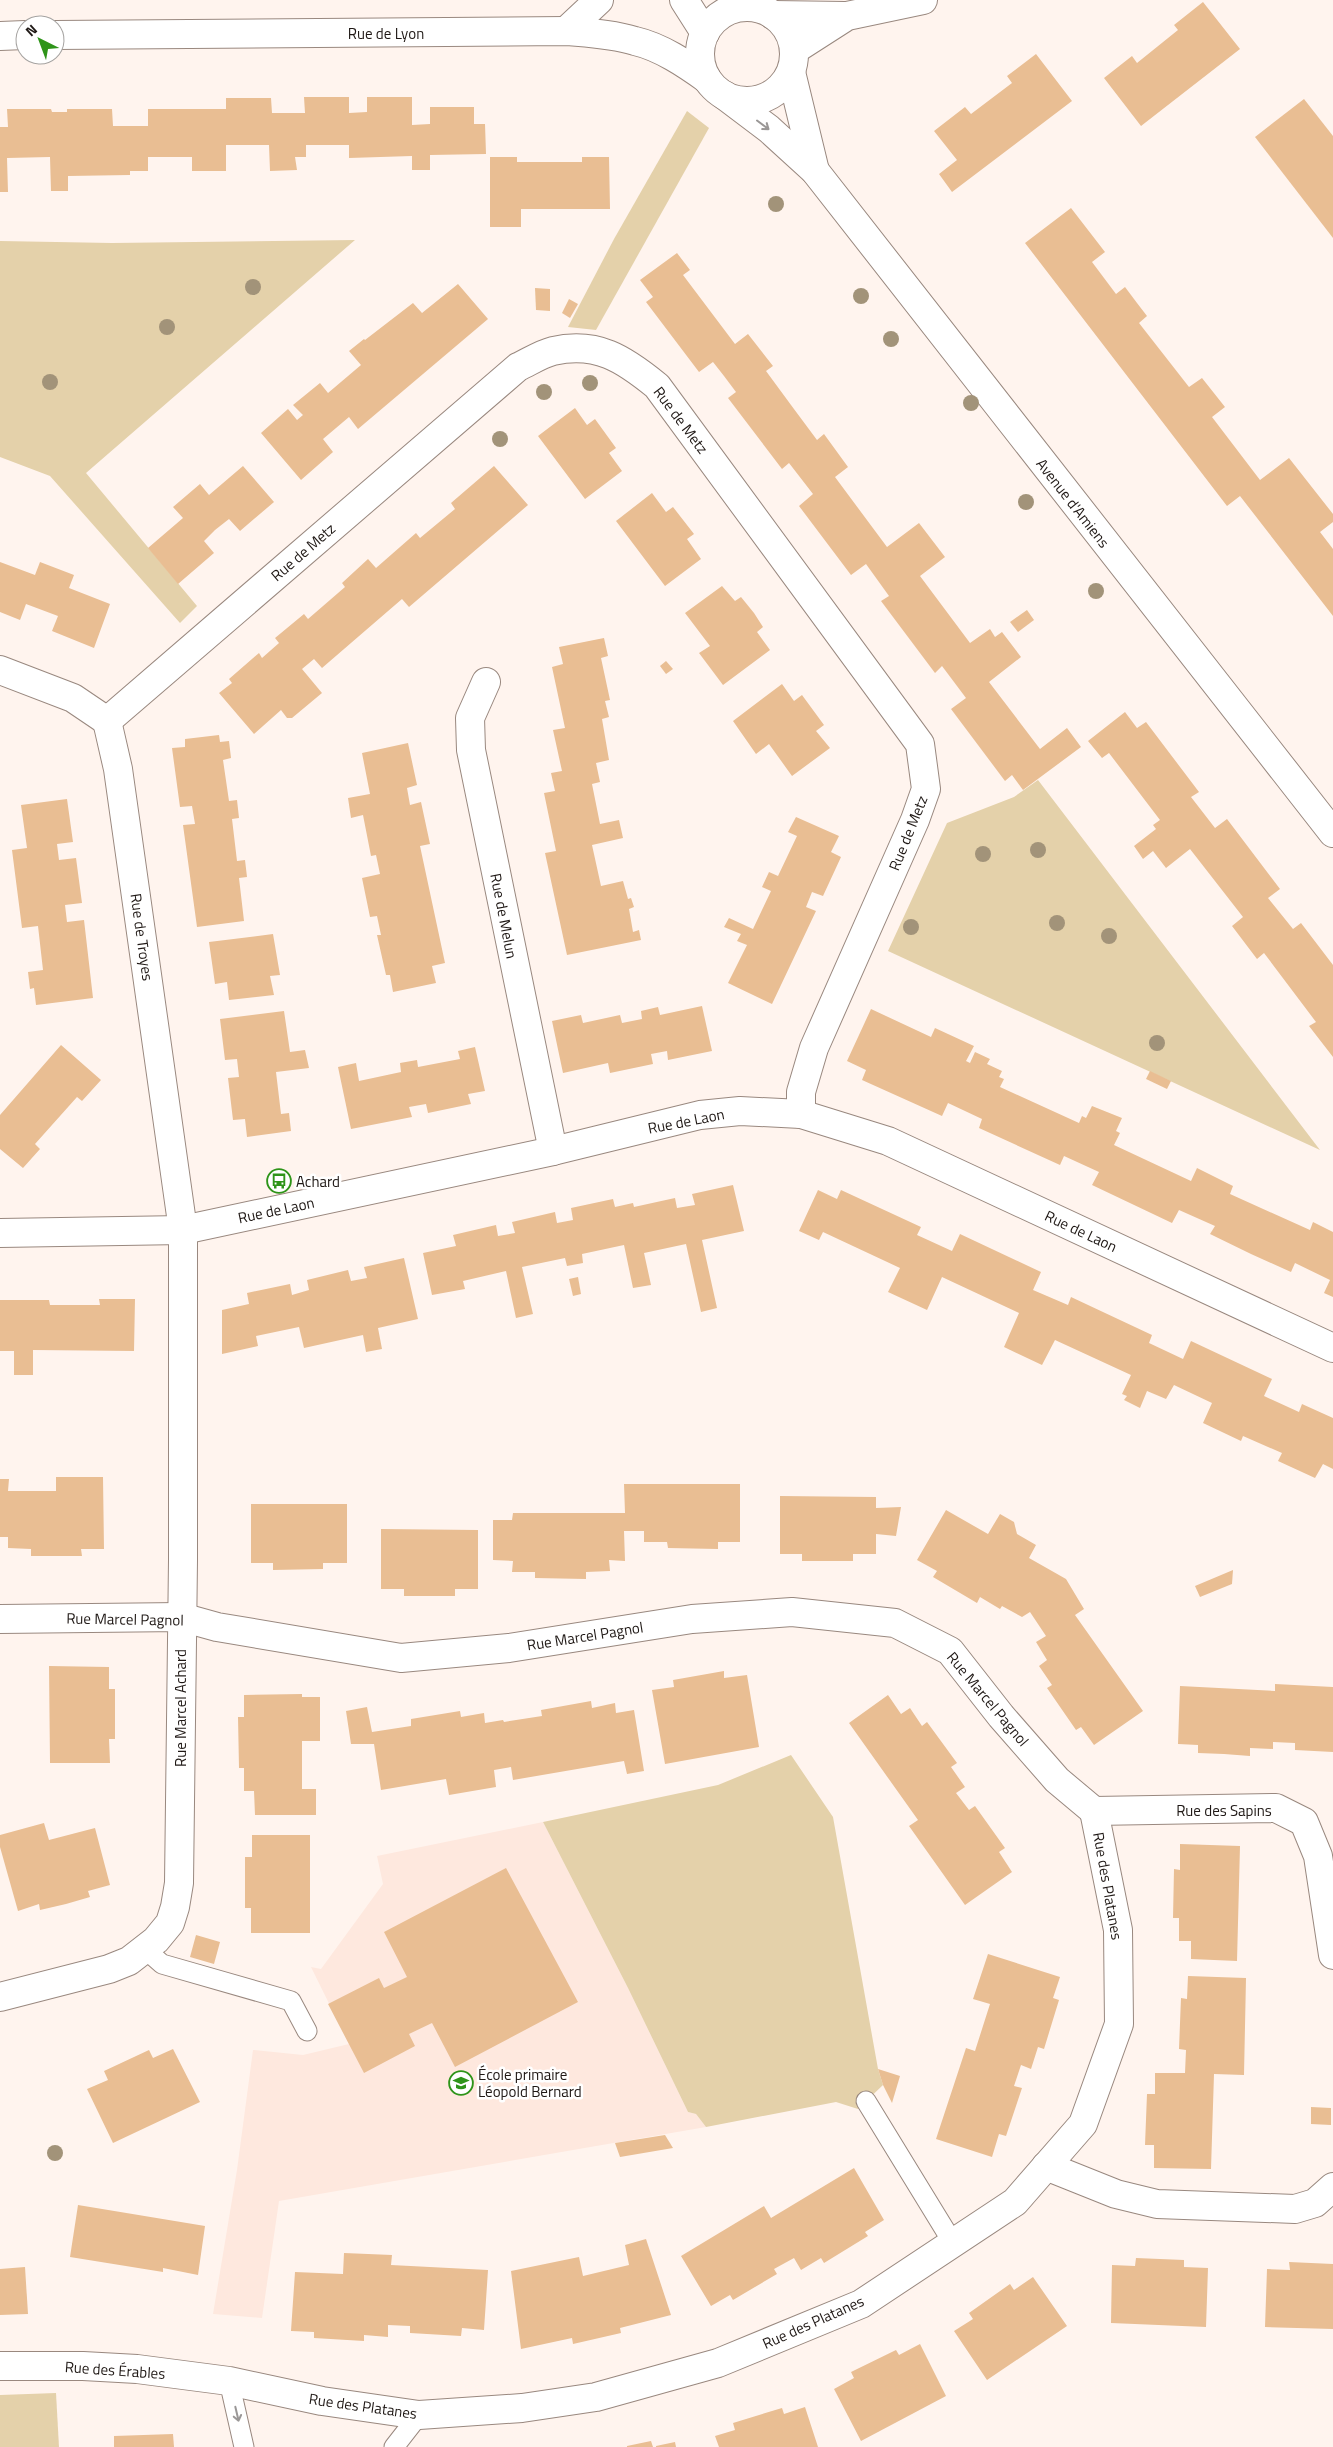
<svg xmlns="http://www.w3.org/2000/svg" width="1333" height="2447" font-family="'Titillium Web',sans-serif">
<rect width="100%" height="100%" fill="#fff4ee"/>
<!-- built -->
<polygon fill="#fee8de" points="543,1822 628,1988 688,2112 696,2114 706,2127 279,2201 262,2318 213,2314 237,2170 253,2050 303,2055 349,2044 311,1967 321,1969 383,1884 377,1856"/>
<!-- green -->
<g fill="#e4d1aa">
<polygon points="687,111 709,128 596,330 568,327 614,239"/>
<polygon points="355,240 86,473 197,606 180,623 50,476 0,457 0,241 112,243"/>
<polygon points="1038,780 1320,1150 888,951 947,823 1014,797"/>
<polygon points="791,1755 833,1817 878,2069 883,2085 858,2109 836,2102 706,2127 696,2114 688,2112 628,1988 543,1822 718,1785"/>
<polygon points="56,2393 59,2447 0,2447 0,2395"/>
</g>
<!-- building -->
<g fill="#e9be93">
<polygon points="1203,2 1240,49 1141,126 1104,78 1132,56 1137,63 1178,30 1174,25"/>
<polygon points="1036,54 1072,101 952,192 939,174 957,160 934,131 965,107 971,114 1012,83 1007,76"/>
<polygon points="304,97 349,97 349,113 367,112 367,97 412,97 412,125 430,124 430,107 474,107 474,124 485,124 486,154 430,155 430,170 412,170 412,156 349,158 349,145 306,145 306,157 295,157 297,170 270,171 269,145 226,145 226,171 192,171 192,157 148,157 148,171 130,171 130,175 68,176 68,191 51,191 50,157 7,158 8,192 0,192 0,127 8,127 7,109 51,109 52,112 67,112 67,109 112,109 113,126 148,126 148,109 226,109 226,98 271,98 272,113 305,113"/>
<polygon points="1304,99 1333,136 1333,238 1255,137"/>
<polygon points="490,157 517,157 517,162 582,162 582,157 609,157 610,209 521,209 521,227 490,227"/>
<polygon points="1071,208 1105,252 1092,262 1116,294 1125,287 1137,303 1147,316 1139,323 1189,387 1202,378 1225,407 1212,417 1260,480 1289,458 1333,514 1333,522 1320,532 1333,549 1333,616 1240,496 1227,506 1025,243"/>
<polygon points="677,253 690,270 683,275 735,344 748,334 773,366 766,371 791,405 817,440 824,434 848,467 835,477 887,547 919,523 945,557 920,576 970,643 990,629 995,637 1002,632 1021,657 989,682 1040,749 1067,728 1081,747 1023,790 1012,775 1005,781 951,709 966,698 942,666 935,673 881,601 889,596 866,564 851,575 799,506 813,494 789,463 782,469 728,398 736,392 724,376 713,362 699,372 646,302 653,297 640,280"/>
<polygon points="458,284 488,319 358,429 349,417 323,439 333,452 301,480 261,433 288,409 297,420 303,415 293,405 320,383 328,393 361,365 349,351 364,339 365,340 413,303 422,313"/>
<polygon points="535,288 550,289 550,311 536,310"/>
<polygon points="569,299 578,304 570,318 562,313"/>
<polygon points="575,408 587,425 595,419 616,448 609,453 622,471 585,499 538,436"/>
<polygon points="243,466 274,502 240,531 229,519 215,530 204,541 214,553 178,584 148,548 183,518 173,507 200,484 209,495"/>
<polygon points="494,466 528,505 409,607 402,599 322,668 314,659 302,669 322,693 292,718 287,718 281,710 254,734 219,693 232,683 229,679 259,653 262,658 279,643 275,638 304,614 308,619 345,587 342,583 368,559 376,568 416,533 420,538 455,509 451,503"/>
<polygon points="652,493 666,512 673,507 694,534 687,539 701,559 665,586 616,521"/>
<polygon points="0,562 35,575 40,562 74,575 69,588 110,604 94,648 52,631 58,616 26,604 20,620 0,612"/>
<polygon points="722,586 735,601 741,597 754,613 763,627 757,632 770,650 723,685 699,653 710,646 685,613"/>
<polygon points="1027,610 1034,620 1018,632 1010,622"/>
<polygon points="604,638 608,656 601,658 610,700 605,701 609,717 602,719 609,760 596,763 600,782 592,784 600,824 619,820 623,838 592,845 601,886 623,881 628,899 631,898 634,907 629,909 633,932 639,930 641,940 567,955 545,853 556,851 544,793 555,791 551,773 562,771 553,730 565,728 552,667 563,664 559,647"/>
<polygon points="666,661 673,669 666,674 660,666"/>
<polygon points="782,684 794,701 802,695 824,725 816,731 830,748 792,776 769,744 756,754 733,721"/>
<polygon points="1125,712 1137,728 1146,722 1199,792 1191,797 1215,828 1227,819 1280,889 1268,898 1293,929 1301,923 1333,965 1333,1057 1309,1026 1316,1022 1264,953 1257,959 1232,926 1243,917 1190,849 1166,868 1153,851 1143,859 1134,846 1156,829 1153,825 1160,820 1109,753 1102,758 1088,741"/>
<polygon points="219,735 220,742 229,741 231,758 223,760 229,801 237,800 239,818 232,819 237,861 245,860 247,877 239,878 244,921 197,927 183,825 195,824 192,806 180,807 172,748 185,747 185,739"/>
<polygon points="408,743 417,785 407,788 410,805 421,802 430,844 420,846 445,963 432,966 436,983 393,992 390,975 386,975 377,935 381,935 377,916 370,917 362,878 380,874 376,855 371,856 363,815 351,818 348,798 370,794 362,753"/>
<polygon points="67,799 73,842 57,844 59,860 76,858 82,903 65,905 67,922 84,920 93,998 36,1005 34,988 30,989 28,972 43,970 38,926 22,928 12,850 27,848 21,805"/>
<polygon points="796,817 839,836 831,852 841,857 823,896 812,892 806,907 816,911 772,1004 728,983 747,945 737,941 741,934 724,927 729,918 753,929 771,891 762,887 769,872 778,876 797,836 788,832"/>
<polygon points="273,934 280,975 270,976 274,995 229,1000 227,982 215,984 209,942"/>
<polygon points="702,1006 712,1051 668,1060 667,1051 651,1054 653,1064 610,1073 608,1063 563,1073 552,1021 581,1015 583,1023 620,1015 622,1023 642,1019 641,1011 658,1007 660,1015"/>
<polygon points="871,1009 931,1037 935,1028 974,1046 966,1061 970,1063 975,1052 990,1059 987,1064 1002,1071 999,1077 1004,1079 1000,1087 1079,1123 1082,1116 1086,1118 1092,1106 1122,1118 1116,1131 1120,1133 1114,1145 1191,1181 1197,1168 1233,1186 1230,1194 1310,1230 1313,1222 1333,1232 1333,1297 1324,1293 1330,1280 1295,1263 1291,1272 1251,1254 1210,1234 1215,1226 1179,1210 1172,1223 1092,1185 1099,1172 1064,1156 1060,1165 979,1128 982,1119 948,1103 942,1116 862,1080 866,1070 847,1061"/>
<polygon points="284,1011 290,1052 305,1050 309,1068 276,1072 281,1114 289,1113 291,1131 247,1137 245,1119 233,1120 228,1078 239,1077 237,1059 225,1060 220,1019"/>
<polygon points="61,1045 101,1080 82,1101 77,1097 35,1144 40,1149 23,1168 0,1149 0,1115"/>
<polygon points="475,1047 485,1091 468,1094 471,1104 428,1113 426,1104 409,1107 412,1117 351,1129 338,1067 356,1063 359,1081 401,1072 400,1063 417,1060 418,1067 460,1059 458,1051"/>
<polygon points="1150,1071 1171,1081 1167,1089 1146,1079"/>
<polygon points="733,1185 744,1231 702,1240 717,1308 701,1312 686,1244 644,1253 651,1285 633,1288 624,1245 582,1254 583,1263 567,1266 565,1258 522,1267 533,1314 516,1318 506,1271 463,1281 465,1289 432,1295 423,1253 456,1246 453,1235 496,1225 498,1236 515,1233 512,1222 555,1212 557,1223 573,1220 571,1208 613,1199 615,1207 633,1203 634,1207 675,1198 677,1208 695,1205 692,1194"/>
<polygon points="818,1190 837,1199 841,1190 921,1227 917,1235 952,1251 960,1234 1041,1272 1033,1290 1068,1305 1071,1297 1152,1335 1149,1343 1183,1359 1191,1341 1272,1379 1264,1396 1299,1412 1302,1404 1333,1418 1333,1469 1323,1464 1315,1478 1278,1461 1282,1453 1243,1436 1241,1441 1203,1423 1212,1403 1174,1385 1166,1399 1147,1391 1140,1408 1124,1400 1127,1396 1122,1394 1131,1375 1055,1340 1042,1365 1004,1347 1019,1313 942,1277 927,1310 888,1292 900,1268 823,1232 819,1240 799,1231"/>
<polygon points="404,1258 418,1319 378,1328 382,1349 366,1352 363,1335 304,1348 299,1327 256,1336 258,1346 222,1354 222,1310 249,1304 247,1293 290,1284 292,1295 309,1290 307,1280 348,1270 351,1281 367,1278 364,1267"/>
<polygon points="578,1277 581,1294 573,1296 569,1279"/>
<polygon points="99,1299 135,1299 134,1351 33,1350 33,1375 14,1375 14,1351 0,1351 0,1300 49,1300 50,1305 100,1305"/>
<polygon points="56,1477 103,1477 104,1549 81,1549 82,1556 31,1556 31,1549 8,1548 8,1537 0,1537 0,1479 9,1479 8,1491 56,1491"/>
<polygon points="624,1484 740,1484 740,1542 718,1542 718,1549 668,1548 667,1542 644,1542 644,1531 624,1531 625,1561 609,1560 610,1571 586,1572 586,1579 535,1578 535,1572 512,1572 513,1561 493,1560 493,1520 512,1520 513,1513 625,1513"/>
<polygon points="780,1496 876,1497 876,1508 901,1507 896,1536 876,1534 876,1554 853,1554 853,1561 802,1561 802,1554 780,1554"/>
<polygon points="251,1504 347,1504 347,1563 323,1563 323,1569 273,1570 273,1563 251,1563"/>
<polygon points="946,1510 988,1534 1000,1514 1014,1522 1017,1534 1036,1545 1029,1558 1066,1579 1084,1609 1075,1615 1143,1711 1094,1745 1081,1727 1076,1730 1047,1688 1052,1685 1039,1666 1047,1660 1036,1642 1046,1636 1030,1612 1022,1617 1002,1606 1000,1609 980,1597 977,1603 933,1577 937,1571 917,1560"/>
<polygon points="381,1529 478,1530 478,1589 455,1589 455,1596 404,1596 404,1589 381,1589"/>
<polygon points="1233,1570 1232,1584 1200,1597 1195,1586"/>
<polygon points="49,1666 109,1667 109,1689 115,1689 115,1739 109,1739 110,1763 50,1763"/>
<polygon points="724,1671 724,1678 747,1675 759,1747 665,1764 652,1690 674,1687 673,1680"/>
<polygon points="1275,1684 1333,1687 1333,1752 1295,1750 1295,1743 1273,1742 1273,1749 1250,1748 1250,1756 1224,1754 1198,1753 1198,1745 1178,1744 1180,1686 1275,1691"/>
<polygon points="302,1694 302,1697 320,1697 320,1741 302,1741 302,1789 316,1789 316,1815 255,1815 254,1791 244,1791 244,1768 239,1768 238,1717 244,1717 244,1695"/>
<polygon points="888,1695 901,1714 910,1708 922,1726 927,1722 957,1763 951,1767 965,1787 956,1793 969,1810 975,1806 1005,1848 999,1852 1012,1872 965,1905 909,1826 918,1820 849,1723"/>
<polygon points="591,1701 592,1708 615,1703 616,1713 634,1710 644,1771 627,1774 624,1761 513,1780 511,1767 494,1770 496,1787 449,1795 446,1779 381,1790 374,1744 351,1744 346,1711 367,1707 372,1732 411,1726 411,1719 460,1711 461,1717 484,1713 485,1723 503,1720 504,1722 542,1716 541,1710"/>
<polygon points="44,1823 49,1840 95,1828 110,1885 88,1891 90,1897 66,1904 40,1910 39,1904 18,1911 0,1847 0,1835"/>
<polygon points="252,1835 310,1835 310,1933 251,1933 251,1908 245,1908 245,1857 252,1857"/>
<polygon points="1180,1844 1240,1846 1237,1961 1191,1959 1191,1941 1179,1941 1179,1918 1173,1918 1174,1869 1180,1870"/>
<polygon points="506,1868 578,2002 455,2067 432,2023 409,2034 415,2046 364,2073 328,2004 379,1978 384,1988 407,1977 384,1932"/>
<polygon points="196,1935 220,1942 214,1964 190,1957"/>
<polygon points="988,1954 1060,1977 1053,1998 1059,2000 1044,2049 1038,2047 1031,2069 1021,2065 1014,2086 1022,2088 1006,2136 999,2134 992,2157 936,2139 966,2048 975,2051 990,2004 973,1999"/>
<polygon points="1188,1976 1246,1978 1244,2075 1214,2074 1211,2169 1154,2168 1154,2145 1145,2145 1147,2094 1155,2094 1155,2073 1185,2073 1186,2050 1179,2049 1181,1998 1187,1999"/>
<polygon points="173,2049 200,2102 113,2143 87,2089 108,2080 104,2071 149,2050 153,2058"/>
<polygon points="878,2069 900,2076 892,2103 883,2085"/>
<polygon points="1311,2107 1331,2108 1331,2125 1311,2124"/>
<polygon points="665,2135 673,2148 620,2157 615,2143"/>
<polygon points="854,2168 884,2220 865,2232 868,2236 824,2263 821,2258 801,2270 794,2258 774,2269 777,2274 733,2300 730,2295 711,2306 681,2256 764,2206 771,2218"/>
<polygon points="78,2205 205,2226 198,2275 163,2268 163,2272 70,2257"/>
<polygon points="646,2239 671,2315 620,2328 621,2333 573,2344 572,2338 521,2349 511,2271 579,2257 583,2276 629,2265 625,2245"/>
<polygon points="344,2253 392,2255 391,2265 488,2270 484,2330 462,2328 461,2336 410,2333 410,2326 388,2325 388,2337 364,2335 364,2341 314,2338 314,2332 291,2331 295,2272 343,2274"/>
<polygon points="1136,2258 1184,2260 1184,2267 1208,2268 1206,2327 1111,2323 1112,2265 1135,2266"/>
<polygon points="1289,2262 1333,2264 1333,2329 1265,2327 1267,2269 1290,2270"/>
<polygon points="25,2267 28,2314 0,2315 0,2269"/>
<polygon points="1033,2277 1067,2326 987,2380 954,2331 973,2319 969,2313 1010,2284 1014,2290"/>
<polygon points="920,2344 946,2396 861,2441 834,2389 854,2378 851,2372 896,2350 899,2355"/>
<polygon points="805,2407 818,2447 719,2447 715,2436 735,2430 733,2423 782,2408 784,2414"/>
<polygon points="173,2434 174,2447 114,2447 114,2436"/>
<polygon points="651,2441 653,2447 627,2447 627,2446"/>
<polygon points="675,2442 676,2447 656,2447 656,2446"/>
</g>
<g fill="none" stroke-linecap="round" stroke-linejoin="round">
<!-- lane casing -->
<g stroke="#99887f" stroke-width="21">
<g id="lane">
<polyline points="145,1949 162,1964 291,2001 307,2031"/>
<polyline points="866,2101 953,2243"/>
<polyline points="229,2381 244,2447"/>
<polyline points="394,2447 419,2415"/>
</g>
</g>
<!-- street casing -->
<g stroke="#99887f" stroke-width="30">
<g id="street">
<polyline points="566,31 599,0"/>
<path d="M0,670l73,28 34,23 411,-354c11,-5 23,-13 35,-16 44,-10 71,8 104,35l263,358 6,45 -11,31 -101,228 -13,44v22"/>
<polyline points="486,682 470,718 471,750 553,1151"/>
<polyline points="0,1233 183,1230 553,1151 700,1115 740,1111 801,1114 888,1141 1333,1348"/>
<polyline points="0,1619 181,1617 217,1627 401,1658 509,1648 692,1619 792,1612 895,1623 950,1651 1001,1716 1057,1780 1094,1811"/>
<polyline points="1094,1811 1276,1808 1304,1822 1318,1856 1333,1955"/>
<polyline points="0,1997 109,1969 129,1961 156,1940 170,1923 175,1907 179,1883 183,1560 183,1230 118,769 107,721"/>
<polyline points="1046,2166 1116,2194 1157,2204 1295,2209 1315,2203 1333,2187"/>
<polyline points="0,2366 83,2366 137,2369 229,2381 322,2401 419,2415 522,2408 596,2397 718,2363 861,2304 1015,2202 1083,2124 1119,2024 1118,1930 1094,1811"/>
</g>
</g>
<!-- secondary casing -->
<g stroke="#99887f" stroke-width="30">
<g id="secondary">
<polyline points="684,0 705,33"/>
<circle cx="747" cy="54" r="47"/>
<polyline points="773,15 845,16"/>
<path d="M55,35l511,-4c23,2 47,3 69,10 26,6 51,23 72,38"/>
<polyline points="0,36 25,35"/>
<polyline points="794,50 847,16 923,0"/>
<polyline points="791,72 815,171"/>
<polyline points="724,95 769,129 815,171 1333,833"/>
</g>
</g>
<!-- lane -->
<use href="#lane" stroke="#fff" stroke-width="19"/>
<!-- street -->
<use href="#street" stroke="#fff" stroke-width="28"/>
<!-- secondary -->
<use href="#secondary" stroke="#fff" stroke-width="28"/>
</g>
<!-- trees -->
<g fill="#a29379">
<circle cx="776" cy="204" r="8"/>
<circle cx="253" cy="287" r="8"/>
<circle cx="861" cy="296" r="8"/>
<circle cx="167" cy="327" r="8"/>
<circle cx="891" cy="339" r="8"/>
<circle cx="50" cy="382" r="8"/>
<circle cx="590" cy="383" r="8"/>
<circle cx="544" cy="392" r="8"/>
<circle cx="971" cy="403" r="8"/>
<circle cx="500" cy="439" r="8"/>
<circle cx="1026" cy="502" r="8"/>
<circle cx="1096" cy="591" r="8"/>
<circle cx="1038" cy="850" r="8"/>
<circle cx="983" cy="854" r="8"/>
<circle cx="1057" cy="923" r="8"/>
<circle cx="911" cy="927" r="8"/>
<circle cx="1109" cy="936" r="8"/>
<circle cx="1157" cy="1043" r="8"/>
<circle cx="55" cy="2153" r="8"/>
</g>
<!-- one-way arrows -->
<defs><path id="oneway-shaft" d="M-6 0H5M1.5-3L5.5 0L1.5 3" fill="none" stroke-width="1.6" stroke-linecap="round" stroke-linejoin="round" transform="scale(1.25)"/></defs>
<g stroke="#9a9796">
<use href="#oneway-shaft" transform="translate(763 125) rotate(37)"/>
<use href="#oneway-shaft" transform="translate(237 2414) rotate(77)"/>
</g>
<!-- icons -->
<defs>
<g id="bus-ring" transform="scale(1.25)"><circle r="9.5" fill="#fff" stroke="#2e9419" stroke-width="1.5"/><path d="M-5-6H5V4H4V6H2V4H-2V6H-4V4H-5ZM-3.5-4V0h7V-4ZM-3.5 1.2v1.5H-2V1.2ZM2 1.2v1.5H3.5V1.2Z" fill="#2e9419"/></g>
<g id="school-ring" transform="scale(1.25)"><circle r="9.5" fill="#fff" stroke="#2e9419" stroke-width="1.5"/><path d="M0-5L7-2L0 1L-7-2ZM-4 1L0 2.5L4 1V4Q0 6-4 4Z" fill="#2e9419"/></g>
</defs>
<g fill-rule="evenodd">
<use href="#bus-ring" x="279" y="1181"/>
<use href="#school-ring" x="461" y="2083"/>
</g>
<g text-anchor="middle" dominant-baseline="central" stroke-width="5" stroke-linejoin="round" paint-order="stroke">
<!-- street labels -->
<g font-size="15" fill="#1f1815" stroke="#fff">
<text x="386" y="33">Rue de Lyon</text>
<text transform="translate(681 420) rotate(53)">Rue de Metz</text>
<text transform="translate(1073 503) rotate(52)">Avenue d'Amiens</text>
<text transform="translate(303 552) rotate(-41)">Rue de Metz</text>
<text transform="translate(908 833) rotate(-68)">Rue de Metz</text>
<text transform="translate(504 916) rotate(79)">Rue de Melun</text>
<text transform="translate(142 937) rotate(82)">Rue de Troyes</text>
<text transform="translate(686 1121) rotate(-11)">Rue de Laon</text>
<text transform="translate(276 1210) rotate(-12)">Rue de Laon</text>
<text transform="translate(1081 1231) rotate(25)">Rue de Laon</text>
<text transform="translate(125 1619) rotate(1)">Rue Marcel Pagnol</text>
<text transform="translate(585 1636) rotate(-9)">Rue Marcel Pagnol</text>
<text transform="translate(988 1699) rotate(50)">Rue Marcel Pagnol</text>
<text transform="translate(180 1708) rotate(-90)">Rue Marcel Achard</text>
<text x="1224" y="1810">Rue des Sapins</text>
<text transform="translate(1108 1886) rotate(80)">Rue des Platanes</text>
<text transform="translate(813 2322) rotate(-24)">Rue des Platanes</text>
<text transform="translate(115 2370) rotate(4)">Rue des Érables</text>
<text transform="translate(363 2406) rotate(8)">Rue des Platanes</text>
</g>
<!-- poi labels -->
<g font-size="15" fill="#1f1815" stroke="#fff" text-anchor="start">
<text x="296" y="1181">Achard</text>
<text x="478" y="2074">École primaire<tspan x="478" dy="17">Léopold Bernard</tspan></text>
</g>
</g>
<!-- north arrow -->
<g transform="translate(40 40) rotate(318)"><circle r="24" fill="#ffffff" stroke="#a5a3a1"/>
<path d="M0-4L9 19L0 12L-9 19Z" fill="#2e9419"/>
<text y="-8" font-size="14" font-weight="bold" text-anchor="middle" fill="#1f1815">N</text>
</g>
</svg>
